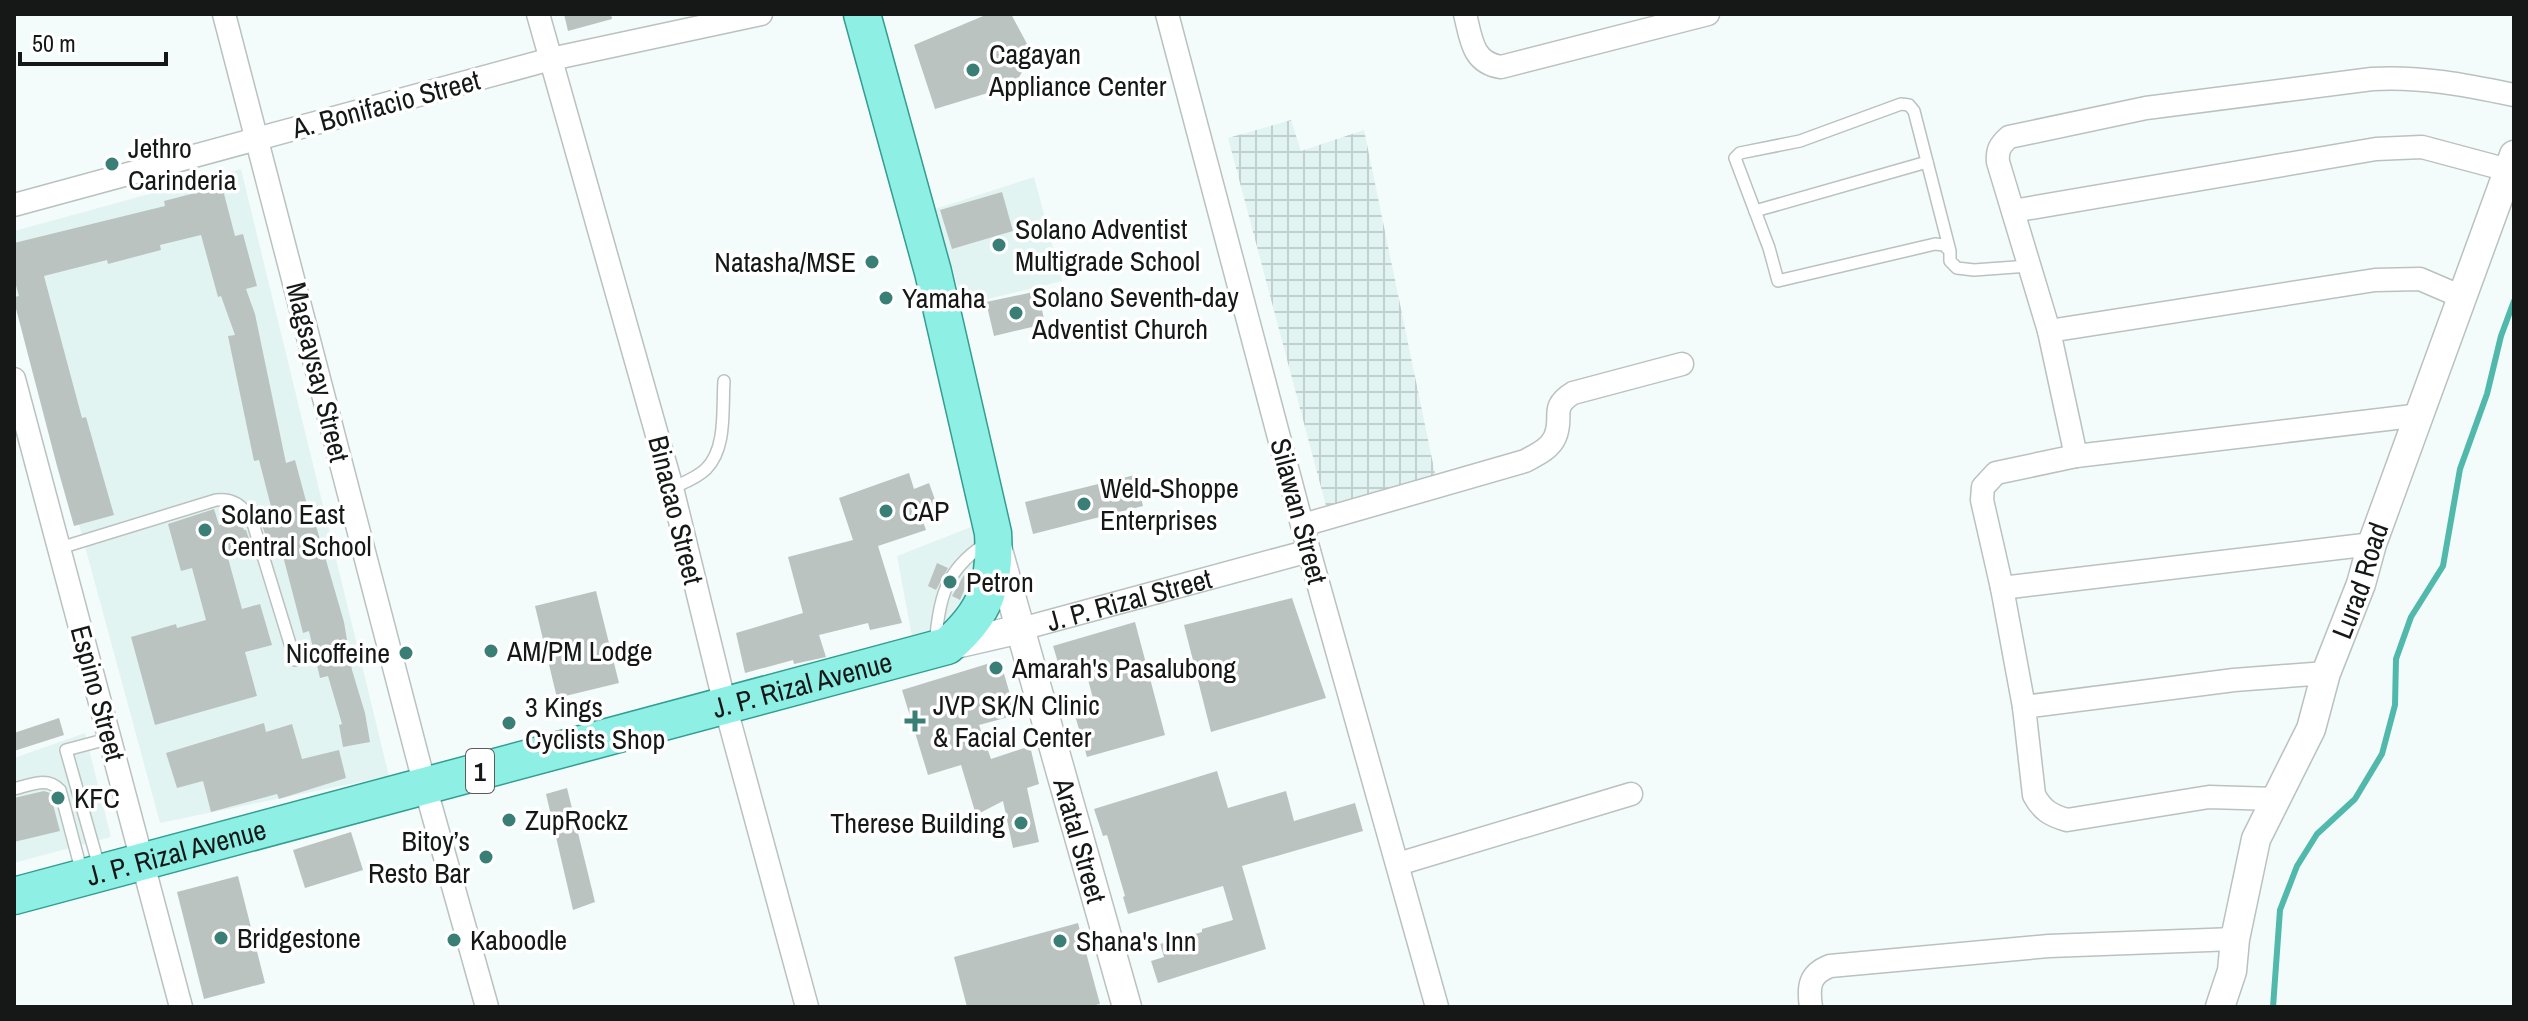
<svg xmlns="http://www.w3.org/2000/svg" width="2528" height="1021" font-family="'Archivo Narrow',sans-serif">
<defs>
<pattern id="industrial-grid" width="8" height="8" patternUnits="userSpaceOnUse" patternTransform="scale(2)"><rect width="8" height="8" fill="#e2f4f1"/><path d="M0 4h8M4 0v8" fill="none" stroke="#c1d0ce"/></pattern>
</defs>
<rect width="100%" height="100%" fill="#f4fcfb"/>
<!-- built -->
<g fill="#e2f4f1">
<polygon points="241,169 389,776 160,823 14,285 14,231"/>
<polygon points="1034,177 1062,281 963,305 935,209"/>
<polygon points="976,525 980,566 973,595 943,629 913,642 897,556"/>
<polygon points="85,733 111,837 14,863 14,758"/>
</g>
<!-- industrial -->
<polygon fill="url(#industrial-grid)" points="1291,120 1301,151 1364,130 1436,478 1326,506 1228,138"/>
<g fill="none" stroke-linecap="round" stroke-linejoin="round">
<!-- stream -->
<polyline stroke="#51b9ac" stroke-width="6" points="2273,1007 2280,910 2297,866 2317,834 2355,799 2382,754 2395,705 2396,659 2411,617 2443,566 2460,469 2487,394 2501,336 2514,301"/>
</g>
<!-- building -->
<g fill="#bbc3c1">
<polygon points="564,14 611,14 612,19 568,31"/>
<polygon points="988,14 1011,14 1033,55 1014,85 935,109 914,45"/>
<polygon points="222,186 235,236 243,234 257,286 246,289 255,314 286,463 295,460 309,512 312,512 344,622 352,670 365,713 370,742 343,747 339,725 342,724 328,676 320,678 309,631 303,633 283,556 280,557 276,544 269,546 262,525 275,522 259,460 254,461 228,336 235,335 221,296 218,297 201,235 160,245 161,250 108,264 107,260 44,276 82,418 86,417 114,515 74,526 57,466 14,301 14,297 19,296 14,278 14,243 165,206 164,201"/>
<polygon points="1002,192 1013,231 952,249 940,210"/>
<polygon points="1038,291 1045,324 994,336 986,302"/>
<polygon points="909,473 914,489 929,483 938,508 920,514 926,530 878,546 902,623 870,630 868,623 819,635 826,657 794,664 793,660 745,673 736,633 803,613 788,557 853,540 839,498"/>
<polygon points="1135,475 1143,506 1033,534 1025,502"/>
<polygon points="214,509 219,525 240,519 244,530 246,530 253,551 228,558 242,609 260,604 272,645 245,652 257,696 155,725 131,637 176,624 177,628 206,620 192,568 181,571 168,524"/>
<polygon points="937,563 948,568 936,590 928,586"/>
<polygon points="964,575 970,577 960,600 952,596"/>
<polygon points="596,591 619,683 557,698 535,606"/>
<polygon points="1292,598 1326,698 1211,732 1184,625"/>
<polygon points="1135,622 1165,735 1087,757 1074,712 1095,706 1086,672 1063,679 1053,646"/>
<polygon points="1000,660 1016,715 979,725 991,759 1030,746 1039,784 1027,788 1039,842 1013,848 1003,801 976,815 961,765 928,775 902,690"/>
<polygon points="59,718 64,735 14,751 14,733"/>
<polygon points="264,723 266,732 292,724 302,759 339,750 346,778 279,799 277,794 211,812 203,781 177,788 166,753"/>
<polygon points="1217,771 1228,808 1286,791 1294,821 1355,803 1363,831 1242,866 1266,949 1158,983 1151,961 1164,957 1160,944 1202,932 1202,929 1233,920 1223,886 1128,914 1123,897 1125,896 1107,835 1103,836 1094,809"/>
<polygon points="567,788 595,902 573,910 546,794"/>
<polygon points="44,791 50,793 60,831 14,842 14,798"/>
<polygon points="351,832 363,870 305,888 293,850"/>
<polygon points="238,876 265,983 204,999 177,892"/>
<polygon points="1078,923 1100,1004 1087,1007 967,1007 954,957"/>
</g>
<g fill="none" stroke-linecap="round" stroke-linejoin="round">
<!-- service casing -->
<g stroke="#bac2c0" stroke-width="14">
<g id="service">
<polyline points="1755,211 1927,162"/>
<polyline points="1950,251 1914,111 1909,105 1901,104 1800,141 1740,153 1735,158 1769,248 1778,281 1935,244 1944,245 1950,251 1950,261 1957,268 1974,270 2029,266"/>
<path d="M672,488c11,-5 25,-10 34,-19 21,-21 16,-60 18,-88"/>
<path d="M60,548l156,-48c18,-2 26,6 36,20l43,140"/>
<path d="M935,644c5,-46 9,-73 50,-100"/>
<path d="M14,789c17,-4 33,-13 46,1l22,83"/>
<polyline points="100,870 66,750 111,738"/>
</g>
</g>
<!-- minor casing -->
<g stroke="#bac2c0" stroke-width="25">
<g id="minor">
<polyline points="224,14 425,786 487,1007"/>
<polyline points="538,14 672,488 725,705 807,1007"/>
<polyline points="1167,14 1309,551 1437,1007"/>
<path d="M1465,14c6,24 7,49 36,53l207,-53"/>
<polyline points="14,205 551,59 761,14"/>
<polyline points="2013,211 2376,149 2422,147 2508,170"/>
<polyline points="2049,331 2375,280 2420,279 2462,297"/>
<polyline points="14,379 181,1007"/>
<path d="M2076,456l-27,-125 -51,-169c-1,-12 2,-17 11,-25l137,-29 226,-29c49,-3 94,6 142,16"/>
<path d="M1303,525l222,-64c11,-6 25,-12 30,-24 9,-21 -6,-29 18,-44l109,-29"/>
<polyline points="2372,544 2002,588 1982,500 1983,487 1996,473 2076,456 2421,415"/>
<polyline points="2002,588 2024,707"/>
<path id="s1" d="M1021,629l288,-78"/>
<path d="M2275,799l-66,-2 -142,23c-17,-5 -25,-10 -33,-25l-10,-88 210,-27 92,-7"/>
<polyline points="1398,864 1631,794"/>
<path d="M1811,1007c-3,-20 -2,-33 19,-41l219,-20 186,-7"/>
</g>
</g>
<!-- tertiary casing -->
<g stroke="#bac2c0" stroke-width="31">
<g id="tertiary">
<path id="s2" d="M998,550l129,457"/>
<polyline points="947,646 1021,629"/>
<path id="s3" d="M2220,1007l12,-36 3,-32 21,-100 55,-110 15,-56 35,-89 11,-40 142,-389"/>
</g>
</g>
<!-- primary casing -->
<g stroke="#339d91" stroke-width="39">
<g id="primary">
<path id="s4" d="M14,896l933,-250c39,-33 49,-63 46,-113l-60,-261 -71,-258"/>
</g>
</g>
<!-- service -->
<use href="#service" stroke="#fff" stroke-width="11"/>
<!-- minor -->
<use href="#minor" stroke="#fff" stroke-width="22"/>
<!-- tertiary -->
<use href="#tertiary" stroke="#fff" stroke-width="28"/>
<!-- primary -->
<use href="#primary" stroke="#8eefe4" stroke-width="36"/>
</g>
<!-- markers -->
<g fill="#397f76" stroke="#fff" stroke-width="3">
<circle cx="973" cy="70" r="8"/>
<circle cx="112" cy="164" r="8"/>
<circle cx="999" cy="245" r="8"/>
<circle cx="872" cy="262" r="8"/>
<circle cx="886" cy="298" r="8"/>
<circle cx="1016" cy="313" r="8"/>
<circle cx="1084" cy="504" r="8"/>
<circle cx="886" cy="511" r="8"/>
<circle cx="205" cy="530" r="8"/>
<circle cx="950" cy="582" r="8"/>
<circle cx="491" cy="651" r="8"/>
<circle cx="406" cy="653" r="8"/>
<circle cx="996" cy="668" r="8"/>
<path d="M911 709h8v8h8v8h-8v8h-8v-8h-8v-8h8z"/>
<circle cx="509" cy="723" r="8"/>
<circle cx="58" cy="798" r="8"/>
<circle cx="509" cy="820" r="8"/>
<circle cx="1021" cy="823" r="8"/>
<circle cx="486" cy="857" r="8"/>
<circle cx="221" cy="938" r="8"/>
<circle cx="454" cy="940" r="8"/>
<circle cx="1060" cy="941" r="8"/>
</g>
<g text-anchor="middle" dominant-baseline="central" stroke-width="7" stroke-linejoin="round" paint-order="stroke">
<!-- shield labels -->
<rect fill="#fff" stroke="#5b5d5d" stroke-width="2" x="466" y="749" width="28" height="44" rx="6"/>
<g font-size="26" font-weight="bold" fill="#151817">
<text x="480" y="771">1</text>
</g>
<!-- poi labels -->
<g font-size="28" fill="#151817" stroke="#fff" text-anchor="start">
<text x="989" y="54">Cagayan<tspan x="989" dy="32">Appliance Center</tspan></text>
<text x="128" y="148">Jethro<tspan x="128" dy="32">Carinderia</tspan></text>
<text x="1015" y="229">Solano Adventist<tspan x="1015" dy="32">Multigrade School</tspan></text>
<text x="856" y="262" text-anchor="end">Natasha/MSE</text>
<text x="1032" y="297">Solano Seventh-day<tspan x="1032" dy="32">Adventist Church</tspan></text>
<text x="902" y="298">Yamaha</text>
<text x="1100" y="488">Weld-Shoppe<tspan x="1100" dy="32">Enterprises</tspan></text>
<text x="902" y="511">CAP</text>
<text x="221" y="514">Solano East<tspan x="221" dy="32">Central School</tspan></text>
<text x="966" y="582">Petron</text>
<text x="507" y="651">AM/PM Lodge</text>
<text x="390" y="653" text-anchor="end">Nicoffeine</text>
<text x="1012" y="668">Amarah's Pasalubong</text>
<text x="933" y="705">JVP SK/N Clinic<tspan x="933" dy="32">&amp; Facial Center</tspan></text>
<text x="525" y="707">3 Kings<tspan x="525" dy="32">Cyclists Shop</tspan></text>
<text x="74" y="798">KFC</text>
<text x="525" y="820">ZupRockz</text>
<text x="1005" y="823" text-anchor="end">Therese Building</text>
<text x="470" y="841" text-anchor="end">Bitoy’s<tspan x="470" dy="32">Resto Bar</tspan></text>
<text x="237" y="938">Bridgestone</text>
<text x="470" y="940">Kaboodle</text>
<text x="1076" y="941">Shana's Inn</text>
</g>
<!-- street labels -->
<g font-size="28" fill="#151817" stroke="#fff">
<text transform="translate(386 104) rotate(-15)">A. Bonifacio Street</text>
<text transform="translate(318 372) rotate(76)">Magsaysay Street</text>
<text transform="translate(676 510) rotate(76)">Binacao Street</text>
<text transform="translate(1299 511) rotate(75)">Silawan Street</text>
<text stroke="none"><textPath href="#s3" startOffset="452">Lurad Road</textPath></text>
<text stroke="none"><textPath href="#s1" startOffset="112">J. P. Rizal Street</textPath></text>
<text stroke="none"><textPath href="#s4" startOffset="816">J. P. Rizal Avenue</textPath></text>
<text transform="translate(98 693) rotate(75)">Espino Street</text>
<text stroke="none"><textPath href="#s2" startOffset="302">Aratal Street</textPath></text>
<text stroke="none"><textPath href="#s4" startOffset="168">J. P. Rizal Avenue</textPath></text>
</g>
</g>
<!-- border -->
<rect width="2528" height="1021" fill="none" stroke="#151817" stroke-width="32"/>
<!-- scale -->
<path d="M20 52v12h146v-12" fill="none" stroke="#151817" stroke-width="4"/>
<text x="32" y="52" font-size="24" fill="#151817" stroke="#ffffff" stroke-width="6" paint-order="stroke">50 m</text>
</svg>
